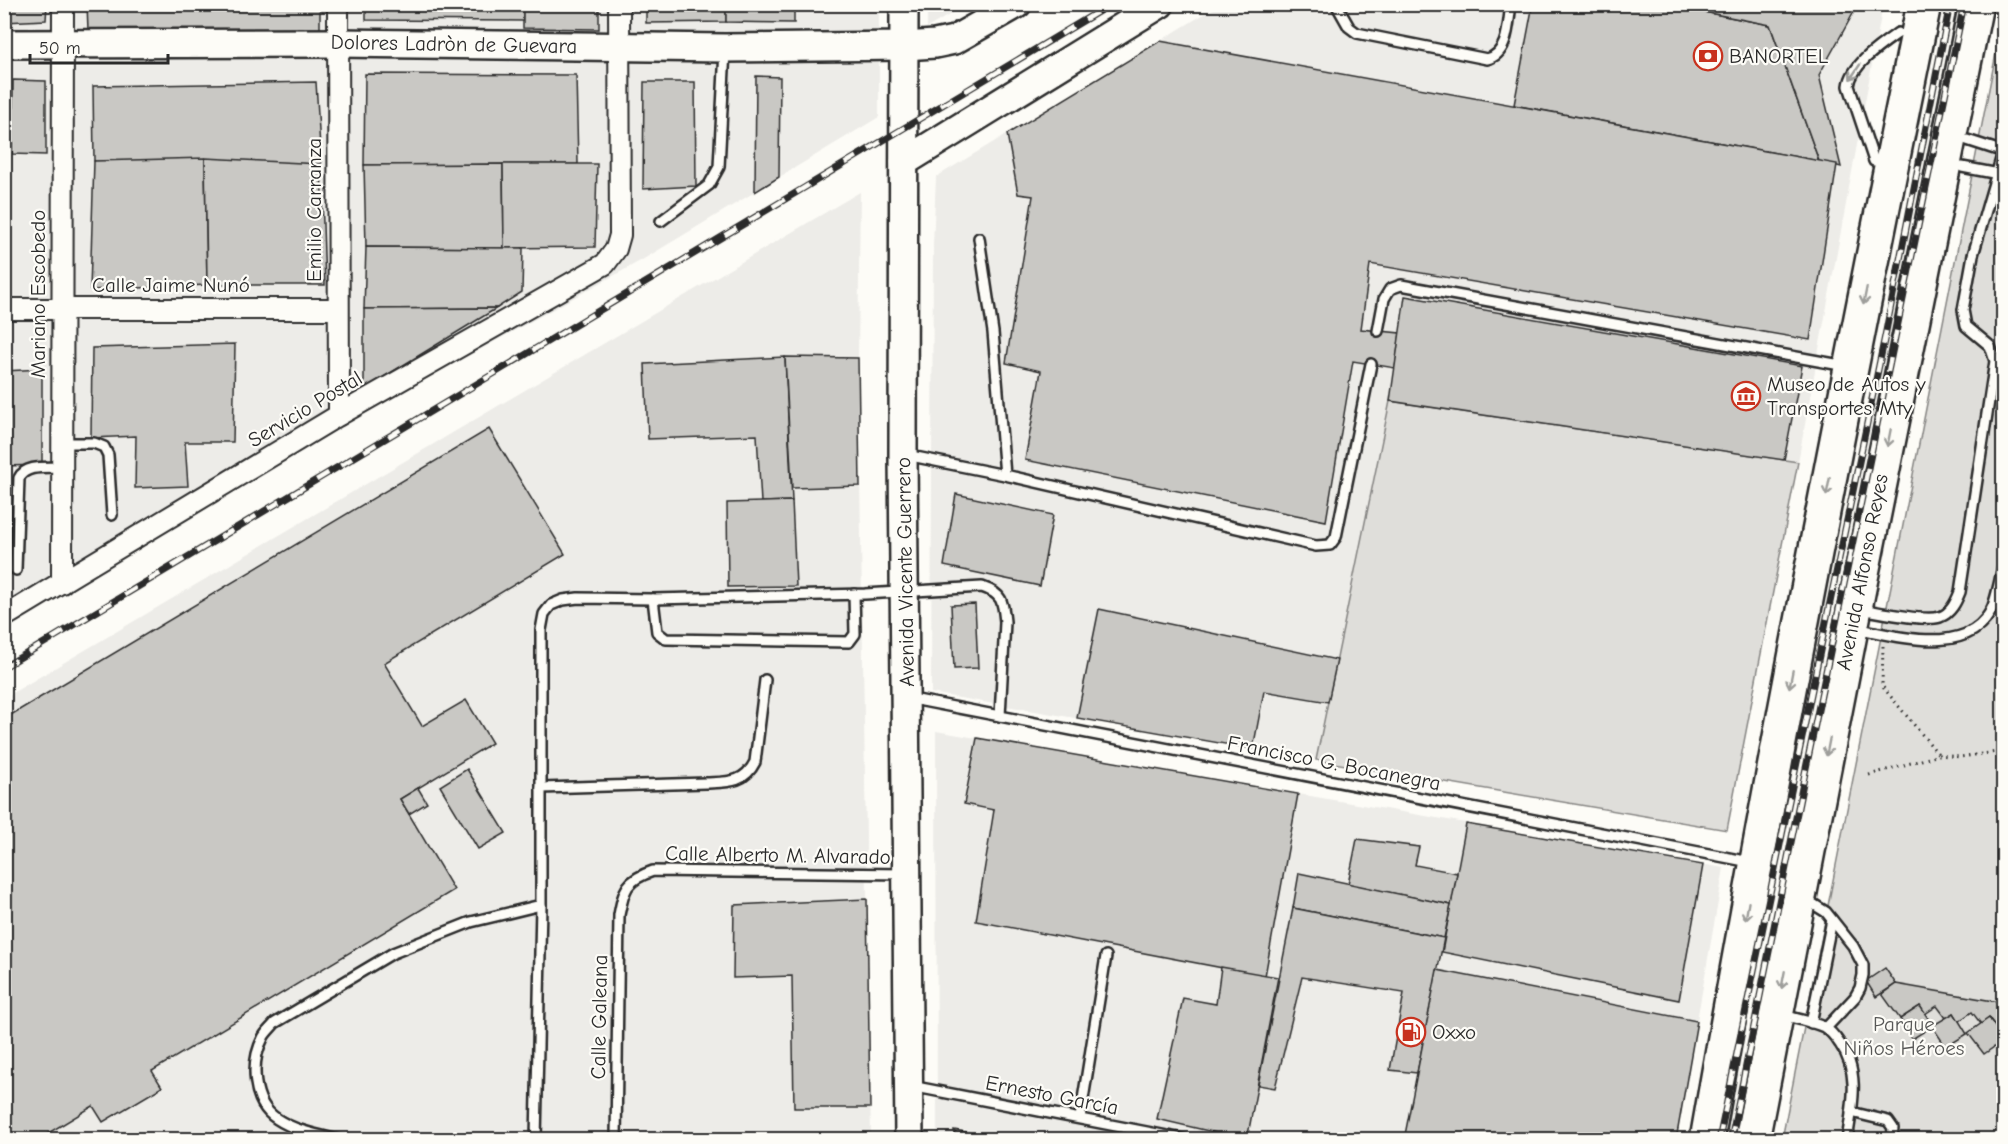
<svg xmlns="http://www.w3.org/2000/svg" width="2008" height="1144" font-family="'Comic Neue',sans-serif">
<rect width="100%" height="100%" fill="#fdfcf7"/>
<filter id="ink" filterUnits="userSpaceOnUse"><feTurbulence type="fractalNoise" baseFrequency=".0167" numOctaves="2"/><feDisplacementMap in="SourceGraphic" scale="12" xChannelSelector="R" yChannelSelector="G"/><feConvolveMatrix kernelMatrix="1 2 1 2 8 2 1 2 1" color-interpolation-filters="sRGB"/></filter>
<g filter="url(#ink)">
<!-- built -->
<g fill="#edece8">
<polygon points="5,5 879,5 879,117 642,260 5,612"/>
<polygon points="927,5 927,4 966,5 927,28"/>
<polygon points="1219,5 1883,5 1798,462 1391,401 1316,760 931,693 933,245 936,177"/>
<polygon points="860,192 858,358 871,1139 5,1139 4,698"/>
<polygon points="936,731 1724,868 1676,1139 937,1139"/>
</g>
<!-- green -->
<g fill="#dfdeda" stroke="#858482" stroke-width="1.5">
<polygon points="2003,18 2003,1139 1782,1139"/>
<polygon points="1390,401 1798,462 1727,830 1316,760"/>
</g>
<!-- building -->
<g fill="#c9c8c4" stroke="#2b2b2b" stroke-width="1.5">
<polygon points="4,4 47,4 46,20 4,22"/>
<polygon points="87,4 320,4 320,31 88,30"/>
<polygon points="366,4 523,4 523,21 366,20"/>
<polygon points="523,4 599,4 599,29 523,28"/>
<polygon points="646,4 726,4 726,22 646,23"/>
<polygon points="726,4 794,4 794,23 726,22"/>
<polygon points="1533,4 1663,4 1770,25 1819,161 1514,105"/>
<polygon points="1663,4 1825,4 1855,10 1819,75 1841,167 1819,161 1770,25"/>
<polygon points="1160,41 1837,164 1810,340 1370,264 1361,329 1400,333 1395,368 1353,361 1326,521 1025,460 1041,371 1006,363 1033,196 1018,194 1007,134"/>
<polygon points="365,74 576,75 578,164 364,165"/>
<polygon points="756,76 780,77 779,177 755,192"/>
<polygon points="13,80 46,81 46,155 12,154"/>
<polygon points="316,82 321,164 94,161 93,86"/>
<polygon points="644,82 695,82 696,186 643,189"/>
<polygon points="205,158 207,285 90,290 94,161"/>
<polygon points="205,158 321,164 325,285 207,285"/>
<polygon points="503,164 504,248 366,247 364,165"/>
<polygon points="503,164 597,164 595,247 504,248"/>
<polygon points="366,247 523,248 522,292 497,308 364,309"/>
<polygon points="1405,296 1802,366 1784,460 1390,401"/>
<polygon points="497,308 364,389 364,309"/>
<polygon points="235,344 233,442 185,442 188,486 135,488 136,436 91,438 92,348"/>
<polygon points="785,357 792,501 761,502 757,435 648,439 645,364"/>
<polygon points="785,357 858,358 860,486 792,488"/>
<polygon points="42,369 42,465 4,466 4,371"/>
<polygon points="489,429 565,554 384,663 422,726 466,700 492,743 400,799 454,890 152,1071 162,1087 103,1122 93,1106 37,1140 14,1140 4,1127 4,719"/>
<polygon points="956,494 1053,515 1040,586 944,566"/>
<polygon points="792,501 796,586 728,587 727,503"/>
<polygon points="975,604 978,668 954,669 951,605"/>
<polygon points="1099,609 1337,660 1328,702 1264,691 1253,749 1077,718"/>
<polygon points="977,738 1298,794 1265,976 976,921 994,810 964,804"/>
<polygon points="467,769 506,833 478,849 440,786"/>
<polygon points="418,788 427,803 409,814 400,799"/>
<polygon points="1466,824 1703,865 1679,1000 1442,952"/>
<polygon points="1357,839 1419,847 1415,865 1457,873 1451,905 1348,884"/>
<polygon points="1299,873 1451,905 1444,938 1293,908"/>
<polygon points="867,899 870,1108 794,1108 792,976 733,978 734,905"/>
<polygon points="1293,908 1444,938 1417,1073 1390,1070 1404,993 1302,977 1275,1088 1258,1085"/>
<polygon points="1221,967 1278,977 1247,1140 1157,1119 1183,998 1216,1004"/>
<polygon points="1885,968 1896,984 1876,997 1866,981"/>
<polygon points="1437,970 1697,1021 1676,1140 1404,1140"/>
<polygon points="1896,984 2004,1003 2004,1021 1996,1027 1989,1018 1981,1024 1972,1012 1959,1021 1954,1013 1946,1018 1937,1006 1925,1014 1920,1006 1900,1019 1882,994"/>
<polygon points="1920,1006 1933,1026 1912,1039 1900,1019"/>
<polygon points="1954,1013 1967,1034 1946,1047 1932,1026"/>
<polygon points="1989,1018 2004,1040 1984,1054 1968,1033"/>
<polygon points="954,1130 1012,1140 954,1140"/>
</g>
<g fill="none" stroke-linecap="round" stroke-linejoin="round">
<!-- lane casing -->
<g stroke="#2b2b2b" stroke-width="14">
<g id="lane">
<path d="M1336,4l13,23 8,6 130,26c22,-5 21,-36 24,-55"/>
<polyline points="1967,140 2004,152"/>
<path d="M1874,161l-25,-75c2,-21 32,-41 49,-53"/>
<polyline points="1962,167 2004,175"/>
<polyline points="661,221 709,185 719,167 725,50"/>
<polyline points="979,238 993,332 1005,475"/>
<polyline points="1378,331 1384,299 1390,289 1401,285 1846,366"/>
<polyline points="1992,384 2004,386"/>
<polyline points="62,443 94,443 104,447 108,455 112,515"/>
<polyline points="906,455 1005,475 1316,546 1330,545 1336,537 1371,364"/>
<path d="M16,570l3,-92c7,-14 29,-10 43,-11"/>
<polyline points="653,599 657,632 666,639 849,642 855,634 854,594"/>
<path d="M1861,609c18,3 63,13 79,8 11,-4 16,-15 20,-25l35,-231 -5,-15 -24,-20 -3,-16 10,-55 30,-103"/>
<path d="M1855,628c42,8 117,31 138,-22 5,-14 8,-30 11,-45"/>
<polyline points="907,698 1750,862"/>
<path d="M541,788l165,-5c21,-1 38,1 49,-21l10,-82"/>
<polyline points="1805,899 1826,912 1853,946 1863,965 1863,975 1860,988 1855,997 1826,1028"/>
<path d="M1783,1015c13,4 28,6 41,12 7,4 12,11 16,17 21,29 12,63 7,96"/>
<polyline points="1811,1023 1832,920"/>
<polyline points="911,1086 1188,1140"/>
<polyline points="1851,1112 1888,1121 1893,1128 1892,1140"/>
<polyline points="1080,1118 1106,956"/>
<path d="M339,1140c-21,-5 -44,-9 -62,-21 -25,-16 -27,-56 -14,-81 2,-5 8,-10 12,-15l118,-70 78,-31 70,-17"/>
<path d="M536,1140l5,-235v-275l3,-16 7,-9 12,-5 15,-2 75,1 212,-5 117,-7c21,7 21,15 23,35l-5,94"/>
<path d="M616,1140l3,-225c5,-26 7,-35 34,-44l252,3"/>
</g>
</g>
<!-- street casing -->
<g stroke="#2b2b2b" stroke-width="24">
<g id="street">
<polyline points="338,4 339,415"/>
<polyline points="4,309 338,309"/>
<polyline points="62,583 63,4"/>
<polyline points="4,617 339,415 605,264 616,249 620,235 619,4"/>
</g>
</g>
<!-- secondary casing -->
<g stroke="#2b2b2b" stroke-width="32">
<g id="secondary">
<polyline points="904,4 903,455 909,1140"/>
<polyline points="4,44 338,43 725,48 904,46 935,44 954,40 1017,4"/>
<polyline points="904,162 1160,4"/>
</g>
</g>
<!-- highway casing -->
<g stroke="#2b2b2b" stroke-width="38">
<g id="highway">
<path d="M1707,1140c66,-380 140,-758 217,-1136"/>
<polyline points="1752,1140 1855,608 1976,4"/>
</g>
</g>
<!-- path -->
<g stroke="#2b2b2b" stroke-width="3" stroke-dasharray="1.5 4.5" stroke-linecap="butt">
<polyline points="1883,646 1882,686 1939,755"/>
<polyline points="1869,775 1939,755 1960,757 2004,751"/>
</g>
<!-- lane -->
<use href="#lane" stroke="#fdfcf7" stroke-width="9"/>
<!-- street -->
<use href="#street" stroke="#fdfcf7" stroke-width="20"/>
<!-- secondary -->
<use href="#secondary" stroke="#fdfcf7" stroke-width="27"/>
<!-- highway -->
<use href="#highway" stroke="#fdfcf7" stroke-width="33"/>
<!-- rail casing -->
<g stroke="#2b2b2b" stroke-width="7">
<g id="rail">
<polyline points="4,667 1111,4"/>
<polyline points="1719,1140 1885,336 1950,4"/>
<polyline points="1731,1140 1805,773 1964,4"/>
</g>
</g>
<!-- rail -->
<use href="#rail" stroke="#fdfcf7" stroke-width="4.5" stroke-dasharray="14" stroke-linecap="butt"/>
</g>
<!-- one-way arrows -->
<defs><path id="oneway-shaft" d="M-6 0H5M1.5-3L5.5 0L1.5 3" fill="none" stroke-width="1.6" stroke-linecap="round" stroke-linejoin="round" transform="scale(1.5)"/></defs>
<g stroke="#9e9e9b">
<use href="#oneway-shaft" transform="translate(1855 72) rotate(124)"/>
<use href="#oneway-shaft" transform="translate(1865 296) rotate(101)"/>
<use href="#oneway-shaft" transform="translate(1889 438) rotate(101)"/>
<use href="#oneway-shaft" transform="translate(1828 487) rotate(101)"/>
<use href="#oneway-shaft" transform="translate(1791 679) rotate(101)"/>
<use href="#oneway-shaft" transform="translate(1828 747) rotate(101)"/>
<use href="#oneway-shaft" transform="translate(1747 911) rotate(100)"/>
<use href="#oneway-shaft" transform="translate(1783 980) rotate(101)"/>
</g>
</g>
<!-- icons -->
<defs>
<g id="bank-ring" transform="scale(1.5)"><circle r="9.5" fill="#fdfcf7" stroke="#c8321e" stroke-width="1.5"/><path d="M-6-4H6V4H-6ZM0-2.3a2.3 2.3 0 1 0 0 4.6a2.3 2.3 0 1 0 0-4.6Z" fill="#c8321e"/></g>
<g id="museum-ring" transform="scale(1.5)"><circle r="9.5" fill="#fdfcf7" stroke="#c8321e" stroke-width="1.5"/><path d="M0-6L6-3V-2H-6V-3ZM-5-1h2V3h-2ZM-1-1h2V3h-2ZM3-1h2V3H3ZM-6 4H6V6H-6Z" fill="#c8321e"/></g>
<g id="fuel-ring" transform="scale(1.5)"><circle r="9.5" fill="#fdfcf7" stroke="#c8321e" stroke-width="1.5"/><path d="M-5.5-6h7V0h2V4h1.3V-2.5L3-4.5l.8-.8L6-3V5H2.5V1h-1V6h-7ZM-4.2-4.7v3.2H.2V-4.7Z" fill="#c8321e"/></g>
</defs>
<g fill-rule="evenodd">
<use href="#bank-ring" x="1708" y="56"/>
<use href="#museum-ring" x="1746" y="396"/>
<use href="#fuel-ring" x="1411" y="1032"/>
</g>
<g text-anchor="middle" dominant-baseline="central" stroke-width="4.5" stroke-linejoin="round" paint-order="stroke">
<!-- street labels -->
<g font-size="21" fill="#2b2b2b" stroke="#fdfcf7">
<text transform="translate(454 44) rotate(1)">Dolores Ladròn de Guevara</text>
<text transform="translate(314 210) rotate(-90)">Emilio Carranza</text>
<text x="171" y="285">Calle Jaime Nunó</text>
<text transform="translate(38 294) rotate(-90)">Mariano Escobedo</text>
<text transform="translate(305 409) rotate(-31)">Servicio Postal</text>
<text transform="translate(905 572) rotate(-91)">Avenida Vicente Guerrero</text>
<text transform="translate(1862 572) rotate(-79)">Avenida Alfonso Reyes</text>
<text transform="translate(1334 763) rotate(11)">Francisco G. Bocanegra</text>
<text transform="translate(778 855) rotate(1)">Calle Alberto M. Alvarado</text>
<text transform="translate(599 1017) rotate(-89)">Calle Galeana</text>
<text transform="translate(1052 1095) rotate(11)">Ernesto García</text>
</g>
<!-- poi labels -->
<g font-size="21" fill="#2b2b2b" stroke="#fdfcf7" text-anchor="start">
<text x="1729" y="56">BANORTEL</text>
<text x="1767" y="384">Museo de Autos y<tspan x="1767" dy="24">Transportes Mty</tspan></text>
<text x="1432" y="1032">Oxxo</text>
</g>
<!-- park labels -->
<g font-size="21" fill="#585857" stroke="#fdfcf7">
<text x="1904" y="1024">Parque<tspan x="1904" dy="24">Niños Héroes</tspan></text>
</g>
</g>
<!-- margin -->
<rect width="2008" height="1144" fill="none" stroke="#fdfcf7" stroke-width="24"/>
<rect x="12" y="12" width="1984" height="1120" fill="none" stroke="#2b2b2b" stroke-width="2" filter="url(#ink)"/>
<!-- scale -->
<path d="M30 54v9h138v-9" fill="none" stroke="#2b2b2b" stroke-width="3"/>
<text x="39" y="54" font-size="18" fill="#2b2b2b" stroke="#fdfcf7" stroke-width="4.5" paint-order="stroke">50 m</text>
</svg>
